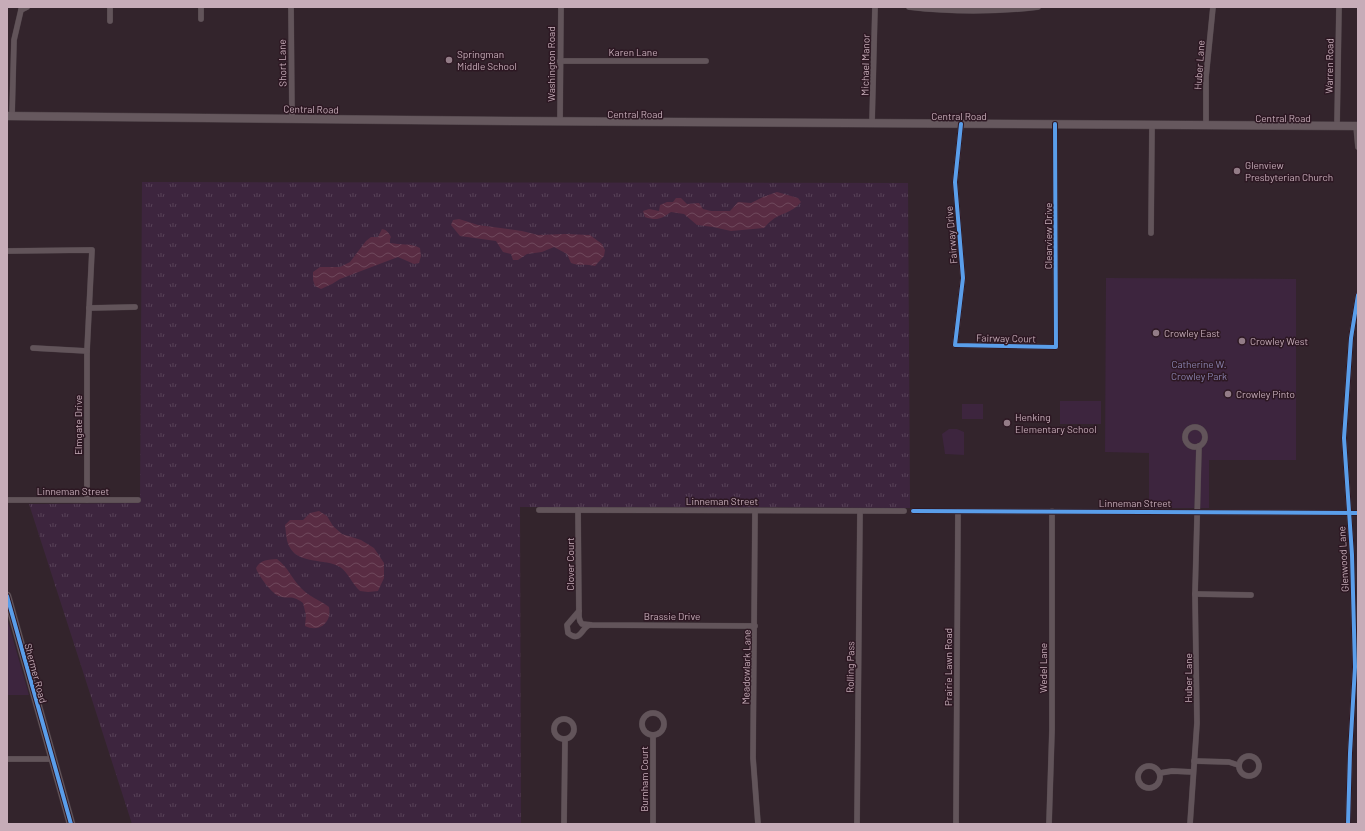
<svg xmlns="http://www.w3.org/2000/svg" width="1365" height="831" font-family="Barlow,sans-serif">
<defs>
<pattern id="grass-tufts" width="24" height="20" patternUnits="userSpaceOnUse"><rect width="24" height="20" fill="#3d253e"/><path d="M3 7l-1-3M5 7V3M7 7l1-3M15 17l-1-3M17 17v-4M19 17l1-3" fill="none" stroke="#584258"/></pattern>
<pattern id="water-waves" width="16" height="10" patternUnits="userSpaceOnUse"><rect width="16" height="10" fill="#592c43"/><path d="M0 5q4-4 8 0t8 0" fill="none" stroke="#6f485c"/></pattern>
</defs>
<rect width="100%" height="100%" fill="#33242c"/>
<!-- grass -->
<polygon fill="url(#grass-tufts)" points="142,182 908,183 910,508 520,507 521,824 132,824 29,504 140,503"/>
<!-- green -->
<g fill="#3d253e">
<polygon points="1106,278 1296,279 1296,460 1209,460 1209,508 1149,508 1149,453 1105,452"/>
<rect x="1060" y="401" width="41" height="23"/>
<rect x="962" y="404" width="21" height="15"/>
<polygon points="949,429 957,429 964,432 964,455 945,454 942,434"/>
<polygon points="7,618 29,695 7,695"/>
</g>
<!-- water -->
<g fill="url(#water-waves)">
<path d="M777,192l21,6 3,4c-10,12 -20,10 -30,19 -3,2 -5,5 -7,7l-33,3 -18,-4 -16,-2 -13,-11 -13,-2c-10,7 -14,9 -26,5l-2,-6 6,-2 10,2 1,-6 7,-3h6l3,-4h5l6,6 12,-1 4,6 8,2h19l8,-9 13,1 12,-6z"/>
<path d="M459,219l19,6 44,6 16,4 27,-1 25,1 12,9 3,6 -1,6 -9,10c-8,-2 -16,0 -24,-3l-4,-9 -13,-7 -12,5 -15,2 -9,6h-5l-2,-6 -8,-2 -7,-11 -36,-5 -9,-11 2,-5z"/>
<path d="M382,229c5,1 7,4 9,8l-1,2v4c10,2 22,0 30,5l1,8 -2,7 -5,1 -16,-7 -58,22 -8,5 -11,5 -6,-3 -2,-6v-8l7,-5h20l10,-5 16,-21 5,-4h7z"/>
<path d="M319,511l8,5 6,10 9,8 19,6 13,8 10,15v15l-6,13 -10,1 -8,-1c-8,-7 -12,-19 -20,-24 -15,-9 -42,-2 -51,-21 -3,-6 -3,-15 -4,-21l5,-5h13l7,-7z"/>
<path d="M277,559c11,8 15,20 24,29 8,9 19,12 28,19 3,15 -9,26 -24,19l1,-11 -3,-12c-13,-9 -12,-3 -24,-7 -7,-2 -21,-21 -23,-28 5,-9 12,-8 21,-9z"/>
</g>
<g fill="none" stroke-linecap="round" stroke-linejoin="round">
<!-- street casing -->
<g stroke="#4c4046" stroke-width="6">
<g id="street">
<polyline points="110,7 110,21"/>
<polyline points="291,7 292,119"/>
<path d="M909,7c43,5 86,5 129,0"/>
<polyline points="21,10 27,7"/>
<polyline points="201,19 201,7"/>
<polyline points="560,61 706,61"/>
<polyline points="12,116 14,40 21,10"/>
<polyline points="560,121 561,7"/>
<polyline points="872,123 875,7"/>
<polyline points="961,124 955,182 963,278 955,345 1056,347 1055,124"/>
<polyline points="1206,125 1206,77 1213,7"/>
<polyline points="1337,126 1339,7"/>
<polyline points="1356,126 1358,147"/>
<polyline points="1151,233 1152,125"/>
<polyline points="7,251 92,250 87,351 87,500"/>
<polyline points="89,308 135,307"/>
<polyline points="33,348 87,351"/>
<circle cx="1195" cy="437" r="10"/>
<polyline points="7,500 138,500"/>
<polyline points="539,510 904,511"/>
<polyline points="578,510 579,617 580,621 582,624 592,625 755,626"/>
<polyline points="755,511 753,758 758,824"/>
<polyline points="913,511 1358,513"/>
<polyline points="1195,594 1251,595"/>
<path d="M579,611l-12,14 1,8c12,10 13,-4 21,-8"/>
<circle cx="653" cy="724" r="11"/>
<circle cx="564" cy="729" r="10"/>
<circle cx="1249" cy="766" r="10"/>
<polyline points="7,759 52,759"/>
<polyline points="1194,761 1229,762 1238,765"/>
<circle cx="1149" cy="777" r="11"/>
<polyline points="1160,773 1172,771 1193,772"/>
<polyline points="564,824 565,739"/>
<polyline points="653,824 653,735"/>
<polyline points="857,824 860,511"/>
<polyline points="956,824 958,511"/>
<polyline points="1049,824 1052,730 1052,511"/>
<polyline points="1190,824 1197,723 1195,594 1199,446"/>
<polyline points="1348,824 1350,753 1355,667 1352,555 1344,438 1351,338 1358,295"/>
</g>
</g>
<!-- secondary casing -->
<g stroke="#4c4046" stroke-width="9">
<g id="secondary">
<polyline points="7,116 511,121 1358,126"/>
<polyline points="7,596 71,824"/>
</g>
</g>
<!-- street -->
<use href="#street" stroke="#62545a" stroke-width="5.5"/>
<!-- secondary -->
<use href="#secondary" stroke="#66585e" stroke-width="8"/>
<!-- cycleway casing -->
<g stroke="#2d1823" stroke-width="6">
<g id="cycleway">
<polyline points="961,124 955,182 963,278 955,345 1056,347 1055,124"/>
<polyline points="913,511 1358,513"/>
<polyline points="7,596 71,824"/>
<polyline points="1348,824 1350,753 1355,667 1352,555 1344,438 1351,338 1358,295"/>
</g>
</g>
<!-- cycleway -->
<use href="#cycleway" stroke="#5a9eea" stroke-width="4"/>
</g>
<!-- markers -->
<g fill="#937c87" stroke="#2d1823" stroke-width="1.5">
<circle cx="449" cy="60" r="4"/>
<circle cx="1237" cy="171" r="4"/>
<circle cx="1156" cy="333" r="4"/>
<circle cx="1242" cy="341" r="4"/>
<circle cx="1228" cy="394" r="4"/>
<circle cx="1007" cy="423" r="4"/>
</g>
<g text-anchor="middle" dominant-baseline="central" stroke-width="3" stroke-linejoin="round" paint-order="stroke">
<!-- street labels -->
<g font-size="10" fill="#c6acb8" stroke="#2d1823">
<text x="633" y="52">Karen Lane</text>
<text transform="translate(282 63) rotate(-91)">Short Lane</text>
<text transform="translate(551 64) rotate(-90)">Washington Road</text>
<text transform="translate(865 65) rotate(-89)">Michael Manor</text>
<text transform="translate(1199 65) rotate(-86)">Huber Lane</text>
<text transform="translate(1329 66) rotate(-89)">Warren Road</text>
<text transform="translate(311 109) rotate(1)">Central Road</text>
<text x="635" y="114">Central Road</text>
<text x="959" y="116">Central Road</text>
<text x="1283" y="118">Central Road</text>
<text transform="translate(951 235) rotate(-95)">Fairway Drive</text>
<text transform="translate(1048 236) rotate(-90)">Clearview Drive</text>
<text transform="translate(1006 338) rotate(1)">Fairway Court</text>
<text transform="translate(78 425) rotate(-90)">Elmgate Drive</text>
<text x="73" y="491">Linneman Street</text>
<text x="722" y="501">Linneman Street</text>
<text x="1135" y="503">Linneman Street</text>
<text transform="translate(1343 559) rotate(-93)">Glenwood Lane</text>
<text transform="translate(570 564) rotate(-90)">Clover Court</text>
<text x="672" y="616">Brassie Drive</text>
<text transform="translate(746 667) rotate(-89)">Meadowlark Lane</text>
<text transform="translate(850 667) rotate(-89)">Rolling Pass</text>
<text transform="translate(948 667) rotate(-90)">Prairie Lawn Road</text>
<text transform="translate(1043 668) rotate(-90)">Wedel Lane</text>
<text transform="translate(36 673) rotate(75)">Shermer Road</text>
<text transform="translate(1188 678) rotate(-90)">Huber Lane</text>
<text transform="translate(644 779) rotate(-90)">Burnham Court</text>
</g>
<!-- poi labels -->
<g font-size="10" fill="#c6acb8" stroke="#2d1823" text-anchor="start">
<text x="457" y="54">Springman<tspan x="457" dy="12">Middle School</tspan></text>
<text x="1245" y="165">Glenview<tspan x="1245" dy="12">Presbyterian Church</tspan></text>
<text x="1164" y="333">Crowley East</text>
<text x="1250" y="341">Crowley West</text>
<text x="1236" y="394">Crowley Pinto</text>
<text x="1015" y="417">Henking<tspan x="1015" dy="12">Elementary School</tspan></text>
</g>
<!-- park labels -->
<g font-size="10" fill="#8881ad" stroke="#2d1823">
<text x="1199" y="364">Catherine W.<tspan x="1199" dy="12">Crowley Park</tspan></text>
</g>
</g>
<!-- border -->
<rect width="1365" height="831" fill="none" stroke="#c6acb8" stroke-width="16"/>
</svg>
